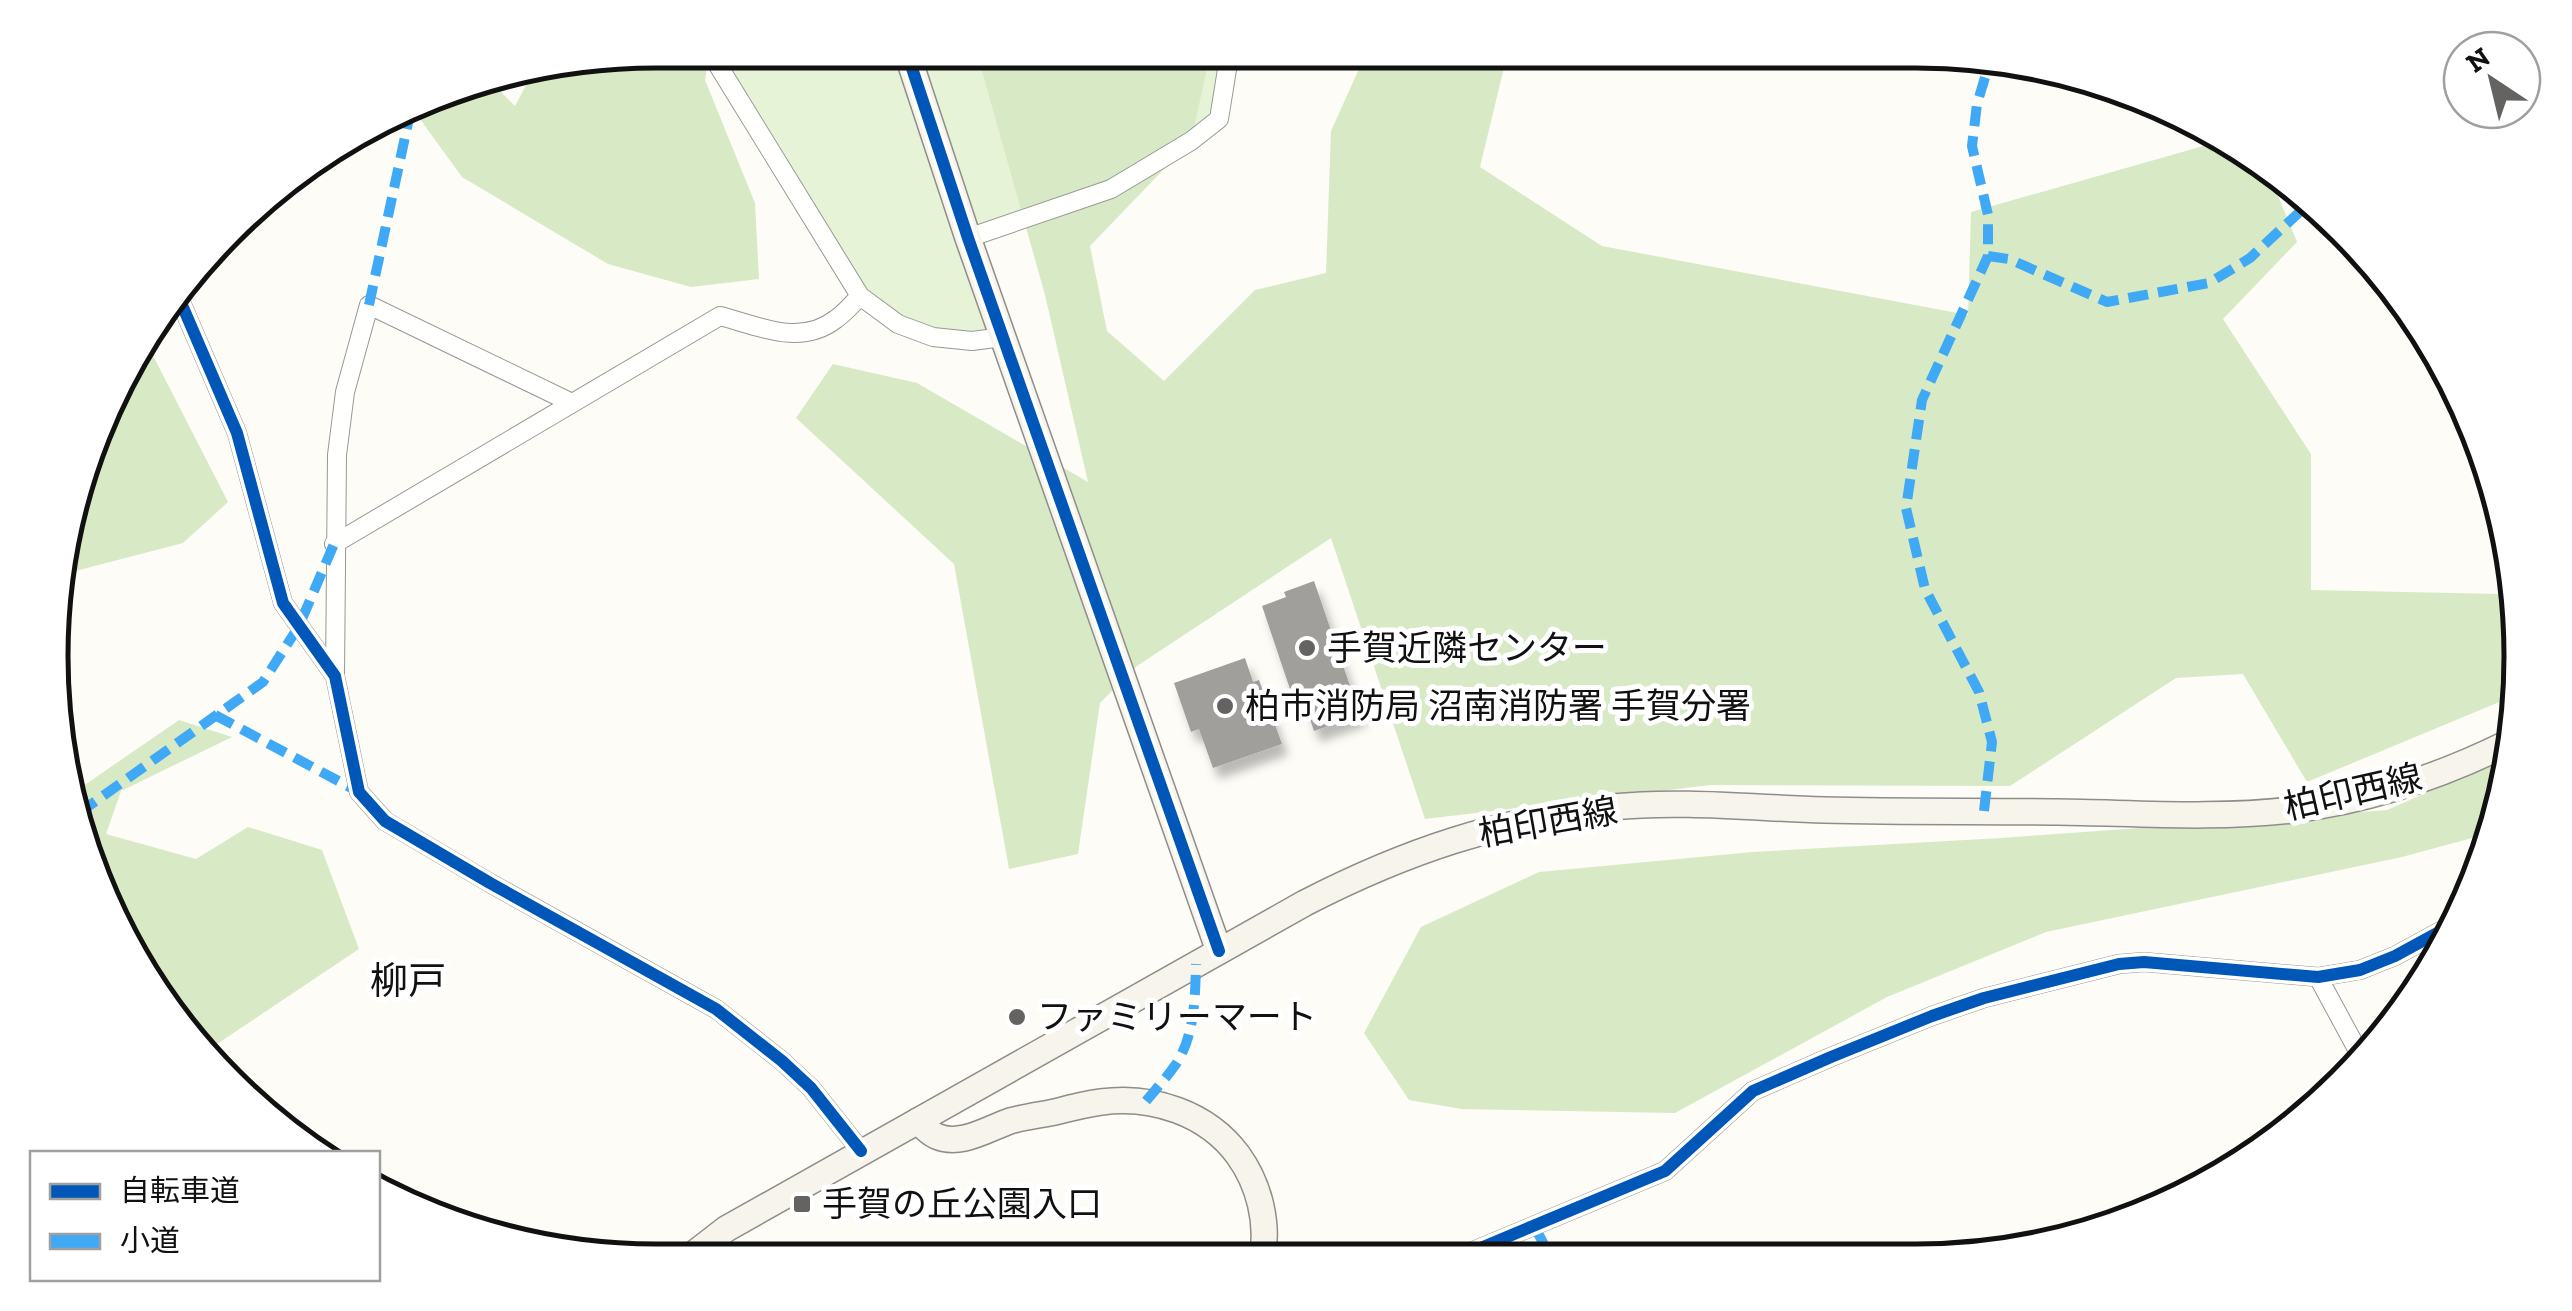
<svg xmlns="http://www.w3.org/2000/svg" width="2572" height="1311" font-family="'Zilla Slab','Noto Sans JP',serif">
<defs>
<filter id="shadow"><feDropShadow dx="6" dy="11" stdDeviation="5" flood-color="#0004"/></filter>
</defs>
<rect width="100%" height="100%" fill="#fdfcf7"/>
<!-- green -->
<polygon fill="#e7f3d7" points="706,50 1230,51 1219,119 969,238 1003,337 972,341 881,313"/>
<!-- forest -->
<g fill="#d8eac5">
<polygon points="656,50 710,50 705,80 755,203 759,279 691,287 608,264 462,177 412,108 460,82 487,78 515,106 534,70"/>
<polygon points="976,50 1211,51 1191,141 1090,246 1107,331 1164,381 1255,290 1326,273 1331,131 1367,51 1508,51 1480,167 1602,246 1968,315 1971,212 2221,141 2271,179 2297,242 2223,319 2311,454 2311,590 2499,594 2508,599 2521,693 2307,782 2243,674 2176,678 2010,786 1711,785 1425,819 1331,538 1137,666 1100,703 1078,854 1009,869 954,564 796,418 833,364 917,383 1088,482 1045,295"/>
<polygon points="144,338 228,502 183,543 60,575 62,537 131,352"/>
<polygon points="179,720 232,737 121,791 106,834 196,859 248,827 322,850 359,949 205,1052 112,923 72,788 86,784"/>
<polygon points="2504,759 2483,835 2402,857 2046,932 1887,997 1675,1113 1461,1109 1409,1100 1364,1033 1421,927 1539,872 1753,852 2001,838 2387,810"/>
</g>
<!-- building -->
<g fill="#a19f9c" filter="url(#shadow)">
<polygon points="1314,581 1360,715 1314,731 1300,689 1291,692 1262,606 1286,597 1284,592"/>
<polygon points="1245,658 1253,682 1259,680 1282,744 1213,768 1199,729 1191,732 1174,683"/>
</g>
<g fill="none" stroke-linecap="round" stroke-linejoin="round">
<!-- street casing -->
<g stroke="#979795" stroke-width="20">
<g id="street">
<polyline points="706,50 716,62 860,296 898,324 933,337 972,341 1003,337"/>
<polyline points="968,238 1111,189 1191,141 1219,119 1230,51"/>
<polyline points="179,298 237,433 283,603 335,676 359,792 385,821 490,883 716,1009 782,1061 811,1088 861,1151"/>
<path d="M334,544l386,-228c39,10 80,31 116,3 9,-6 16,-15 24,-23"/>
<polyline points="335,676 337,455 345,392 369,305 572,403"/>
<polyline points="2318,977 2364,1062"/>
<polyline points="1459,1257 1665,1171 1753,1091 1831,1057 1932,1016 1984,998 2119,964 2144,962 2318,977 2360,970 2395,956 2461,920"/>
</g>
</g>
<!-- secondary casing -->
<g stroke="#8e8d8b" stroke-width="28">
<g id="secondary">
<polyline points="906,50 968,238 1219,951"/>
<path d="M918,1121c5,5 11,12 18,15 24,11 51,-7 74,-15 14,-4 30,-6 45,-9 15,-4 31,-8 46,-10 51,-7 106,11 137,53 21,29 31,68 24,103"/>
<path d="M686,1260l40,-31 579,-326c101,-52 194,-83 308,-96 67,-7 143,1 211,3 78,2 156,1 234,2 78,1 157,7 234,-2 75,-9 149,-34 216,-67"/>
</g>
</g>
<!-- street -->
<use href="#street" stroke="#fffffe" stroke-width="18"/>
<!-- secondary -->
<use href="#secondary" stroke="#f6f4eb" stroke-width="25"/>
<!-- quiet -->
<g stroke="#3fa9f5" stroke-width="10" stroke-dasharray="20 10" stroke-linecap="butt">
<polyline points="1988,256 2009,259 2107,302 2209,283 2250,258 2306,206"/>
<polyline points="369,305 411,109"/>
<polyline points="215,715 359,792"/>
<polyline points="1984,811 1992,742 1979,692 1925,589 1906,508 1922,400 1988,256 1988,215 1972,146 1977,104 1990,61"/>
<polyline points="79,813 263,682 299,626 334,544"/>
<path d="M1146,1101c10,-12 21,-24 30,-37 19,-29 19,-67 20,-100"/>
<polyline points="1534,1226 1551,1257"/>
</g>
<!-- cycleway casing -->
<g stroke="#fff" stroke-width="19">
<g id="cycleway">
<polyline points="906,50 968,238 1219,951"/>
<polyline points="179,298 237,433 283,603 335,676 359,792 385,821 490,883 716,1009 782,1061 811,1088 861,1151"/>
<polyline points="1459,1257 1665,1171 1753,1091 1831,1057 1932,1016 1984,998 2119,964 2144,962 2318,977 2360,970 2395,956 2461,920"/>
</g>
</g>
<!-- cycleway -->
<use href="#cycleway" stroke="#0057b8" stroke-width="12"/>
</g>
<!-- markers -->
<g fill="#646362" stroke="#fff" stroke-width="4">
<circle cx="1307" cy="648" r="10"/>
<circle cx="1225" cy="706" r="10"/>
<circle cx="1017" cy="1017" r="10"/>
<rect x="792" y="1194" width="20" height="20" rx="5"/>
</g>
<g text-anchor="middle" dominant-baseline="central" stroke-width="10" stroke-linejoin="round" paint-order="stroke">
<!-- poi labels -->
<g font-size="35" fill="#111" stroke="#fff" text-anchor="start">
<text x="1327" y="648">手賀近隣センター</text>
<text x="1245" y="706">柏市消防局 沼南消防署 手賀分署</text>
<text x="1037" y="1017">ファミリーマート</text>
<text x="822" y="1204">手賀の丘公園入口</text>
</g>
<!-- street labels -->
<g font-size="35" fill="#111" stroke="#fff">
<text transform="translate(2353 792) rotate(-13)">柏印西線</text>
<text transform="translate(1548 822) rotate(-10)">柏印西線</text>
</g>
<!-- neighbourhood labels -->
<g font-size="38" fill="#111" stroke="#fff">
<text x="408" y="981">柳戸</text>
</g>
</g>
<!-- crop -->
<path d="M0 0H2572V1311H0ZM656 68H1916A588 588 0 0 1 2504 656V656A588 588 0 0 1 1916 1244H656A588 588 0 0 1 68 656V656A588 588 0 0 1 656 68Z" fill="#fff" fill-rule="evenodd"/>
<path fill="none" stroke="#111" stroke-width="5" d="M656 68H1916A588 588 0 0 1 2504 656V656A588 588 0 0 1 1916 1244H656A588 588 0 0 1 68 656V656A588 588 0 0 1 656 68Z"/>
<!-- legend -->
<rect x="30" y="1151" width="350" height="130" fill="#ffffff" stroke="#a0a0a0" stroke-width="2.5"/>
<rect x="50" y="1184" width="50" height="15" fill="#0057b8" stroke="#a0a0a0" stroke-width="2.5"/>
<text x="120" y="1201" font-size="30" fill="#111111">自転車道</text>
<rect x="50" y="1234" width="50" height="15" fill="#3fa9f5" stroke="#a0a0a0" stroke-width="2.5"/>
<text x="120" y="1251" font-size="30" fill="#111111">小道</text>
<!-- north arrow -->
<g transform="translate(2492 80) rotate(325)"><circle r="48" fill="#ffffff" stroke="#a0a0a0" stroke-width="2.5"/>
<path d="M0-8L18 38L0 25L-18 38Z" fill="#646362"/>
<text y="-15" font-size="28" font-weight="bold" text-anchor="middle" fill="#111111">N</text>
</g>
</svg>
